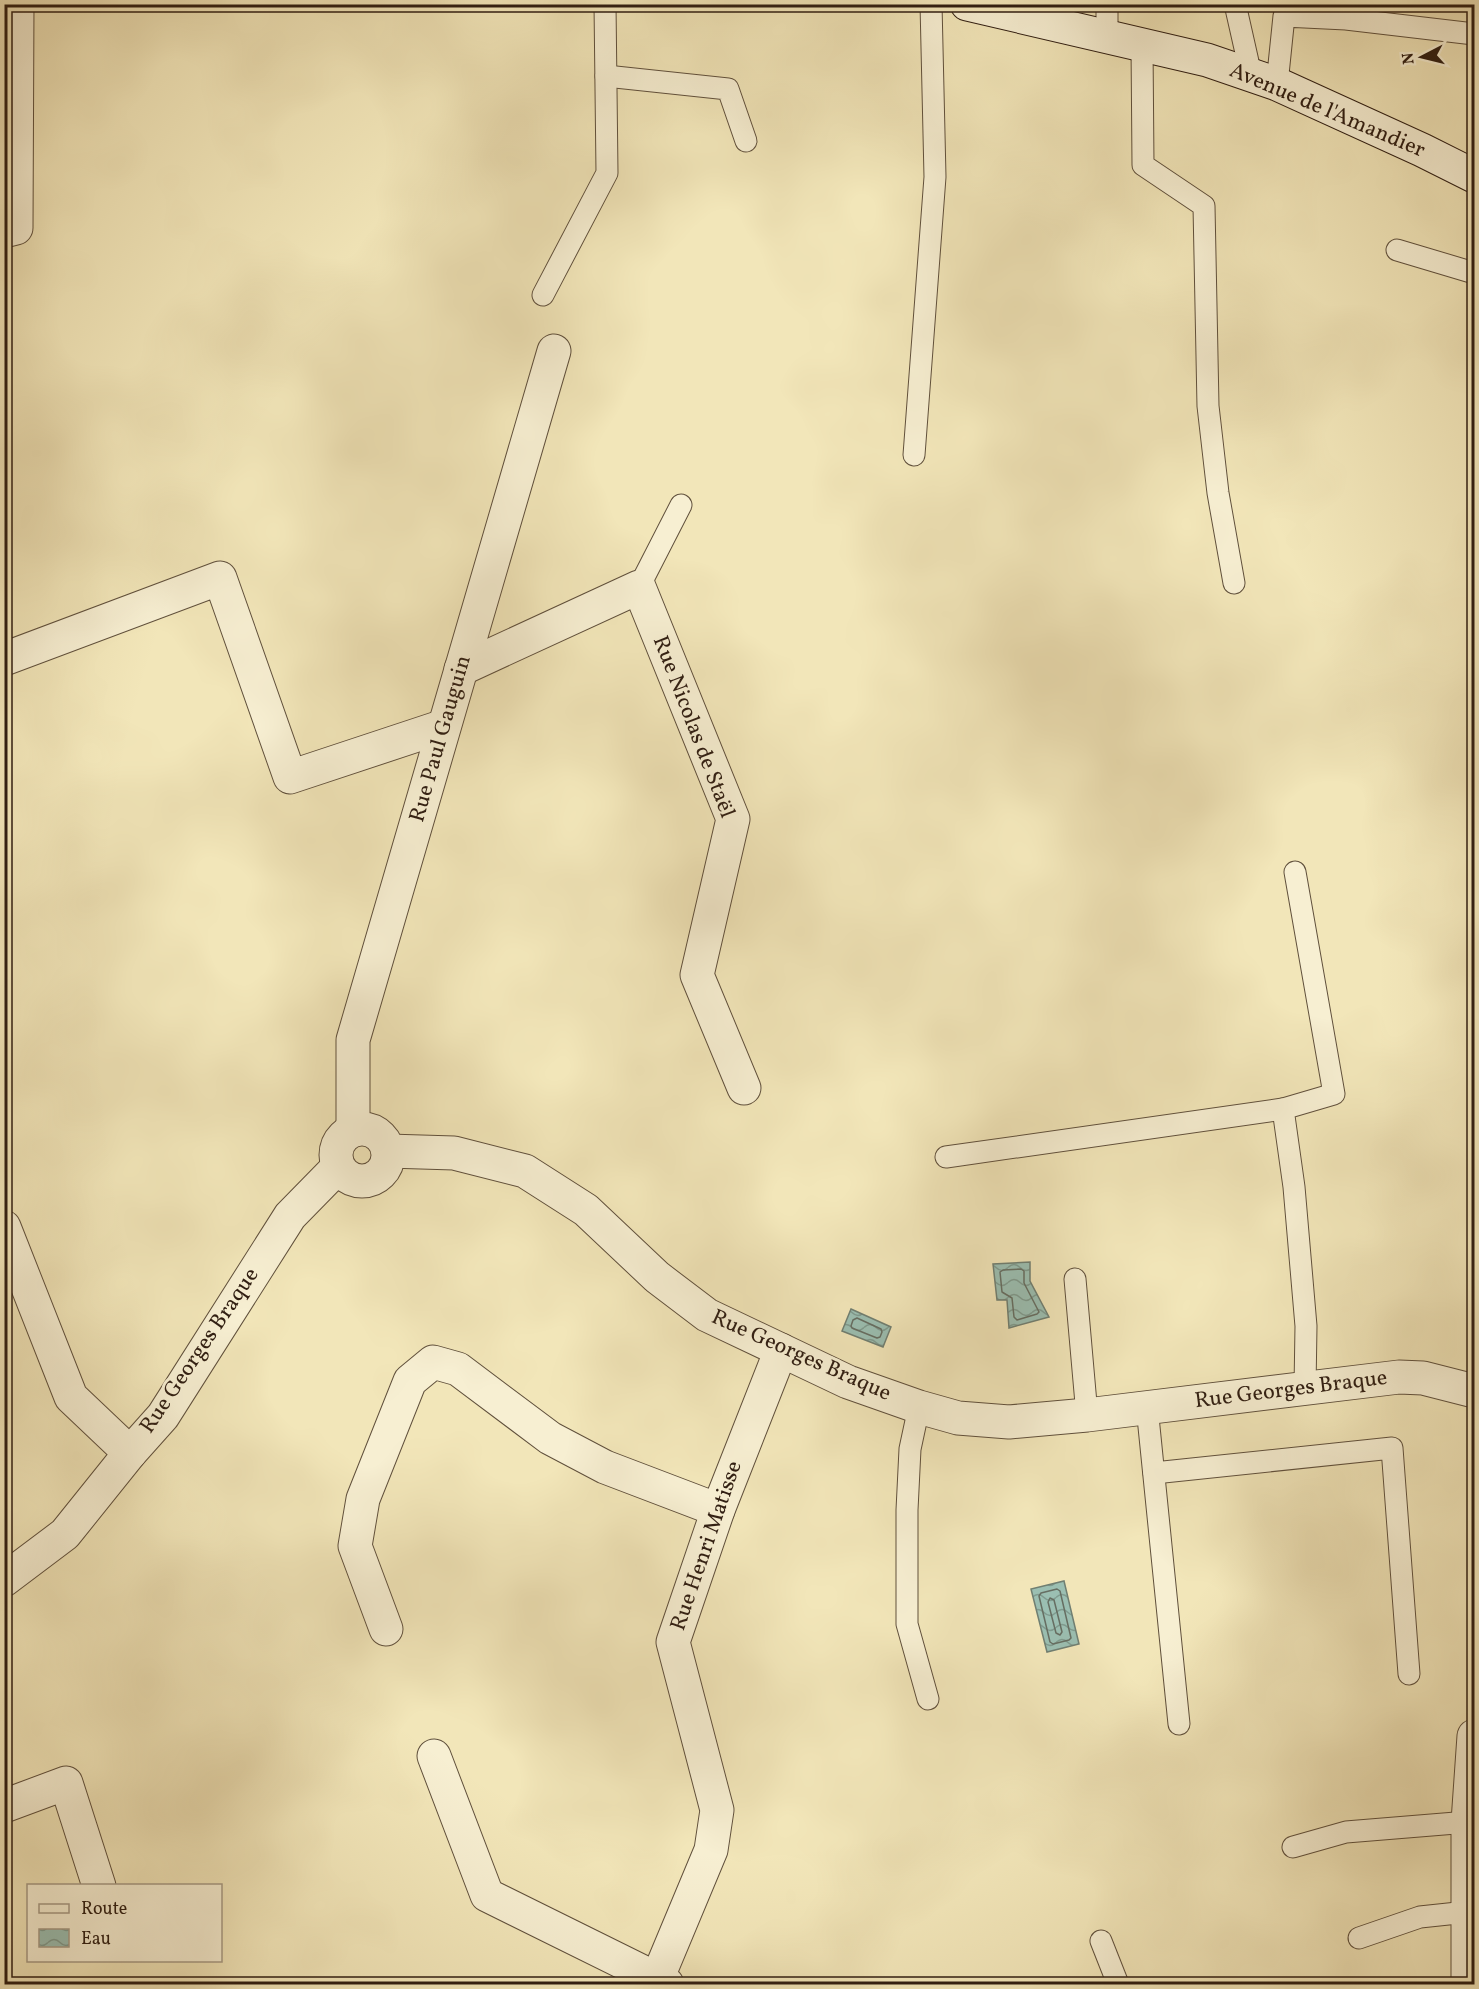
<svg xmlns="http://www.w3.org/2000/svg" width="1479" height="1989" font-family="Vollkorn,serif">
<defs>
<pattern id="water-waves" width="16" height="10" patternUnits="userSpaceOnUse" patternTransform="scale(1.5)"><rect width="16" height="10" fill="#9bbfb2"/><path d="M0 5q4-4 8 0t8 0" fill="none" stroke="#7f9b8f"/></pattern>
</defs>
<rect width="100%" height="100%" fill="#f2e6b9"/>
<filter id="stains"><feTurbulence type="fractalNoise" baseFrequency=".00333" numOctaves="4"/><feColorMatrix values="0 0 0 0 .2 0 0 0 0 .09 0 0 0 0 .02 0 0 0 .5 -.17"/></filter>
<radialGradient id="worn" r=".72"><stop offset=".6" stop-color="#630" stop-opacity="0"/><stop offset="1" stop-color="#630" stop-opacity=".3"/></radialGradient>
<!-- water -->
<g fill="url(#water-waves)" stroke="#707f72" stroke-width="1.5">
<polygon points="1030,1262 1030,1281 1049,1317 1009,1328 1007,1300 997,1300 993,1264"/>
<polygon points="851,1309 891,1327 883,1347 842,1331"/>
<polygon points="1064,1581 1079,1644 1047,1652 1031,1589"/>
</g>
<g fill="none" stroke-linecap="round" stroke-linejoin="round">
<!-- shore -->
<g stroke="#666e62" stroke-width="1.5">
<polygon points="1021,1269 1024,1271 1024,1283 1039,1312 1037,1314 1017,1320 1014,1317 1012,1298 1002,1292 1000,1272 1003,1270"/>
<polygon points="857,1318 881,1329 882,1332 880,1337 877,1338 852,1328 851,1326 853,1320"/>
<polygon points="1057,1589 1060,1591 1071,1638 1069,1640 1053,1644 1050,1642 1039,1596 1041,1593"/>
<polygon points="1050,1598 1054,1600 1062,1632 1060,1635 1056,1633 1048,1602"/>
</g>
<!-- service casing -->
<g stroke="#60503c" stroke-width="23">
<g id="service">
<polyline points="1107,4 1107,37"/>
<polyline points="1235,4 1251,75"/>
<polyline points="1142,45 1143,165 1204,206 1208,406 1218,493 1234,583"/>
<polyline points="606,76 728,89 746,141"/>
<polyline points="1277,84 1284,16 1346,19 1474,34"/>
<polyline points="1397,250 1474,273"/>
<polyline points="543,295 607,173 605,4"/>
<polyline points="914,455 935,177 931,4"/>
<polyline points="639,587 681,505"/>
<polyline points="1295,872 1334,1094 1283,1109 1294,1187 1306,1326 1305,1388"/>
<polyline points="946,1157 1283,1109"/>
<polyline points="1075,1279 1087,1415"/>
<polyline points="919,1407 910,1449 907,1510 907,1624 928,1699"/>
<polyline points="1147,1407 1179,1724"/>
<polyline points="1154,1473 1392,1448 1409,1674"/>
<polyline points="1293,1847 1346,1832 1468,1822"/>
<polyline points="1359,1938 1420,1917 1467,1912"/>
<polyline points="1101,1941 1118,1984"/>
</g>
</g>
<!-- minor casing -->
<g stroke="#60503c" stroke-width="35">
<g id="minor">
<polyline points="4,231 16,228 17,4"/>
<polyline points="4,659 220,578 290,777 444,726"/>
<polyline points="461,669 639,587 733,819 697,975 744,1088"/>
<circle cx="362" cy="1155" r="26"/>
<polyline points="353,1130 353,1040 554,351"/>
<polyline points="388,1151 454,1153 525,1171 586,1210 657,1277 707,1315 848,1382 919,1407 958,1418 1009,1422 1087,1415 1399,1377 1423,1378 1474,1391"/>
<polyline points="4,1227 71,1397 130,1453"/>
<polyline points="4,1580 65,1534 130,1453 163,1416 290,1216 338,1167"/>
<polyline points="386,1629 355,1546 363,1499 410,1381 433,1362 458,1369 550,1438 605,1467 718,1510"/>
<polyline points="434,1756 487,1895 667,1984"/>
<polyline points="4,1806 66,1783 99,1886"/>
<polyline points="655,1984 711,1850 717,1810 673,1642 718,1510 781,1350"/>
</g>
</g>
<!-- tertiary casing -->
<g stroke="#60503c" stroke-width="35">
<polyline id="tertiary" points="1468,1984 1468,1822 1474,1736"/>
</g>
<!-- secondary casing -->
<g stroke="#301e12" stroke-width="35">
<polyline id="secondary" points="967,4 1207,60 1277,84 1422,150 1474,176"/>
</g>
<!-- service -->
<use href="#service" stroke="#f7efd2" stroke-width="21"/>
<!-- minor -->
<use href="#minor" stroke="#f7efd2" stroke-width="33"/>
<!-- tertiary -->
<use href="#tertiary" stroke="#f7efd2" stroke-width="33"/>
<!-- secondary -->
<use href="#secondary" stroke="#f7efd2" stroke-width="33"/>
</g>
<g text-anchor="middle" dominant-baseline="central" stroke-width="6" stroke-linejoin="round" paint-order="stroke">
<!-- street labels -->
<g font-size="22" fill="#301e12" stroke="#f7efd2">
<text transform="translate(1327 111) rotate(23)">Avenue de l'Amandier</text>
<text transform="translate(693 727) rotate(69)">Rue Nicolas de Staël</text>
<text transform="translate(441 739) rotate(-74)">Rue Paul Gauguin</text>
<text transform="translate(200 1351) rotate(-56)">Rue Georges Braque</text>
<text transform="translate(801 1356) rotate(24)">Rue Georges Braque</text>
<text transform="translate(1291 1390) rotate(-7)">Rue Georges Braque</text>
<text transform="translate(707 1546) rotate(-71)">Rue Henri Matisse</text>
</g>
</g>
<!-- margin -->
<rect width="1479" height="1989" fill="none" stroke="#f2e6b9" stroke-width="24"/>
<rect x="6" y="6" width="1467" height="1977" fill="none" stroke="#301e12" stroke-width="3"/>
<rect x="12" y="12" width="1455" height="1965" fill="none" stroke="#301e12" stroke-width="1.5"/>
<!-- legend -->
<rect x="27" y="1884" width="195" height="78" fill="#f7efd2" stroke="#a79b85" stroke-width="1.5"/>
<rect x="39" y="1904" width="30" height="9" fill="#f7efd2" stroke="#a79b85" stroke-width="1.5"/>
<text x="81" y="1914" font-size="18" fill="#301e12">Route</text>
<rect x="39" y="1929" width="30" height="18" fill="url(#water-waves)" stroke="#a79b85" stroke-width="1.5"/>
<text x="81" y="1944" font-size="18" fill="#301e12">Eau</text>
<!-- north arrow -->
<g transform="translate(1422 57) rotate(263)" stroke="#f7efd2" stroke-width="4.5" paint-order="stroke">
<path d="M0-4.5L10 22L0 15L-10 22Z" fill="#301e12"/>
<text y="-9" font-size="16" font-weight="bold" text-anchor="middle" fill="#301e12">N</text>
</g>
<rect width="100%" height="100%" filter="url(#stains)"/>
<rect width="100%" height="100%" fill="url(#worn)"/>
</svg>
